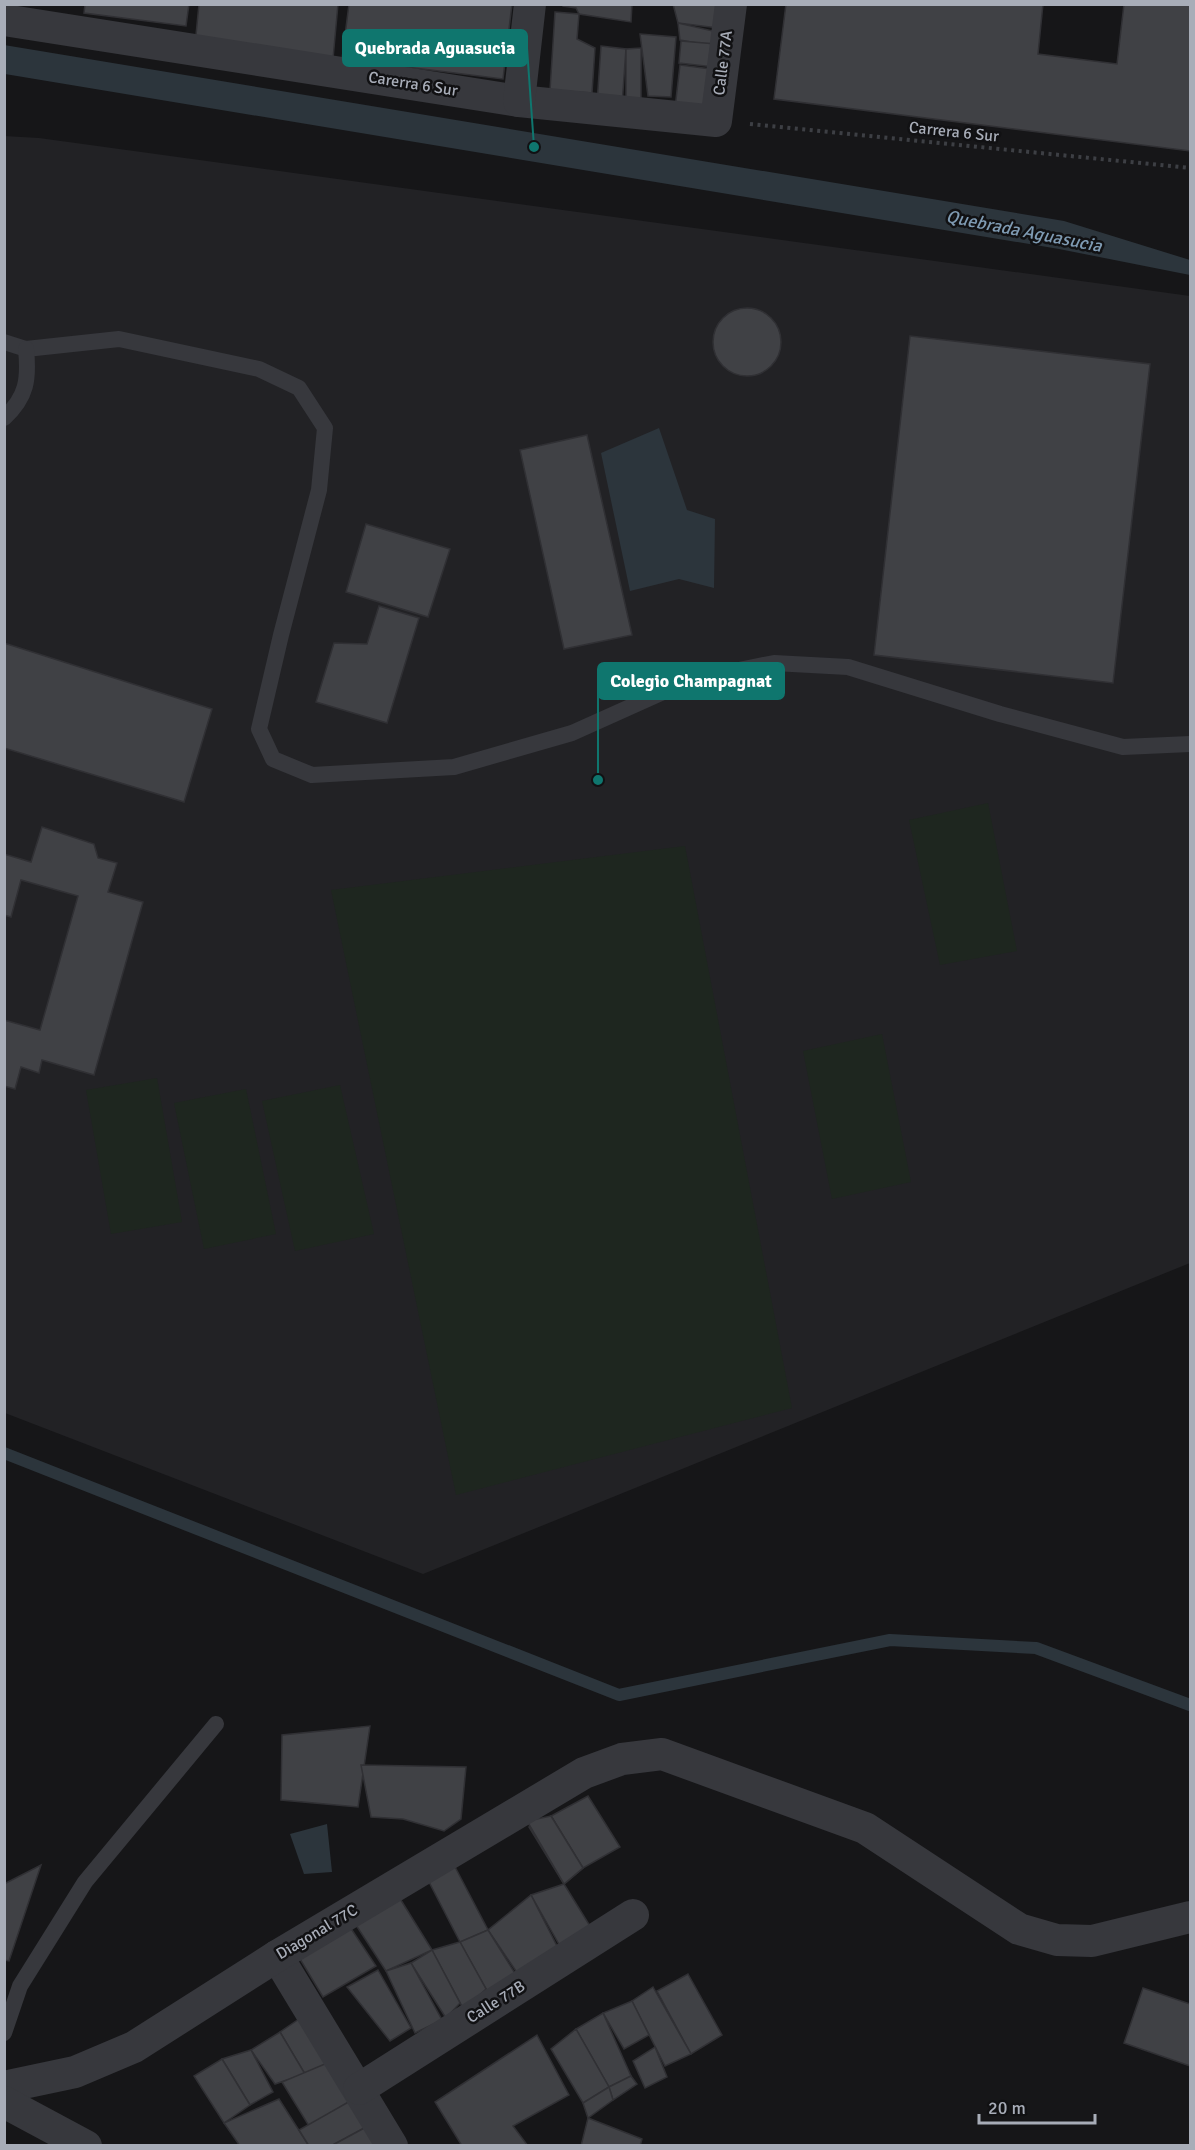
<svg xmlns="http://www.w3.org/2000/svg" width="1195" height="2150" font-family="Signika,sans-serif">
<rect width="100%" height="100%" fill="#161618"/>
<!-- built -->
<polygon fill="#222225" points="4,136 39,138 1190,296 1190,1263 423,1574 5,1413"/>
<!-- green -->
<g fill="#1e261f">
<polygon points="988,803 1017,951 940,965 909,820"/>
<polygon points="685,846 792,1408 456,1495 331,890"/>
<polygon points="882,1034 911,1182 832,1199 803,1051"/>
<polygon points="157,1078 182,1222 111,1234 86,1090"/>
<polygon points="340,1085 374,1234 295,1251 262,1101"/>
<polygon points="246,1089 276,1234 204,1249 174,1103"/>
</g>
<!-- water -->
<g fill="#2c353c">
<polygon points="4,45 1064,221 1190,260 1190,275 1059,249 5,74"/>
<polygon points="659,428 687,510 715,519 714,588 679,579 630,591 601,453"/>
<polygon points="327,1824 332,1872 304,1874 290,1834"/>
</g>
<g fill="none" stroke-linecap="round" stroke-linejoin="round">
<!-- stream -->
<polyline stroke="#2c353c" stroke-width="12" points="4,1453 619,1695 890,1640 1036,1648 1190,1705"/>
</g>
<!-- building -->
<g fill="#404145" stroke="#303034" stroke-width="1.5">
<polygon points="85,4 189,4 186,26 84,13"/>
<polygon points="199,4 338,4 333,59 195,45"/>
<polygon points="349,4 512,4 503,79 342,59"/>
<polygon points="563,4 632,4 631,22 579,14 576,8 563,6"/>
<polygon points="673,4 722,4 718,28 678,23"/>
<polygon points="786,4 1043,4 1038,54 1117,64 1124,4 1190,5 1190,151 774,99"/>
<polygon points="555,12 579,14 577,39 595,48 592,93 550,90"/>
<polygon points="678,23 713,31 714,46 680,40"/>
<polygon points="640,34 676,37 671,97 648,96"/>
<polygon points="681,41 716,44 714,67 679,63"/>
<polygon points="601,46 626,49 622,105 597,103"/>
<polygon points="641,48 641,107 626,107 626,49"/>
<polygon points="680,65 711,69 705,113 675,108"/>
<circle cx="747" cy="342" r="34"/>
<polygon points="910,336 1150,364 1113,683 874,655"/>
<polygon points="587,435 632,635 564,649 520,450"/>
<polygon points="366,524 450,549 428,617 346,592"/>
<polygon points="379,606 419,618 387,723 316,702 334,643 367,644"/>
<polygon points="4,643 212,709 184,802 4,748"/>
<polygon points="42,827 94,844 98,858 117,863 108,892 143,902 94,1075 42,1060 39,1073 21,1067 15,1089 4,1086 4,1020 40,1030 78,896 21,880 11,917 4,915 4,854 31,862"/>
<polygon points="370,1726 358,1807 281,1800 282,1735"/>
<polygon points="361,1765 466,1767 461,1819 444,1831 403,1819 371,1817"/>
<polygon points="588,1796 620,1847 583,1868 551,1816"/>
<polygon points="551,1816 583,1868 564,1884 529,1827"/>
<polygon points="551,1816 583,1868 564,1884 527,1821"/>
<polygon points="453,1863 488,1930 460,1942 427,1878"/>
<polygon points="41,1865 9,1961 4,1960 4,1884"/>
<polygon points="564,1884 590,1926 560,1946 531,1895"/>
<polygon points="531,1895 558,1948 518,1974 488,1930"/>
<polygon points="399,1897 432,1950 386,1971 354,1922"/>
<polygon points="348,1924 376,1966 323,1997 297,1954"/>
<polygon points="488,1930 516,1975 489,1994 460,1942"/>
<polygon points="460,1942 486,1989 464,2010 432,1950"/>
<polygon points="432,1950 460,2003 446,2018 411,1963"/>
<polygon points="411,1963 442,2020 415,2033 386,1971"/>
<polygon points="378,1970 411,2028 390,2041 347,1987"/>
<polygon points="688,1974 722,2035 691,2054 657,1991"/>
<polygon points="653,1987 691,2054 665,2066 632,2001"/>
<polygon points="1143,1988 1190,2004 1190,2066 1124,2043"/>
<polygon points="632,2001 649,2035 624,2049 603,2013"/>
<polygon points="603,2013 631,2076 609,2087 576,2029"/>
<polygon points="302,2017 332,2061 305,2074 280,2032"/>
<polygon points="576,2029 609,2087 583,2103 551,2049"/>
<polygon points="280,2032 305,2074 275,2084 251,2050"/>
<polygon points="537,2035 569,2095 513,2126 528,2146 462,2146 435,2102"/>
<polygon points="655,2047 667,2077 645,2088 633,2061"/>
<polygon points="251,2050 273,2092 250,2105 222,2059"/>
<polygon points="222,2059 250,2105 224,2123 194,2076"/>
<polygon points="332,2061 352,2100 309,2126 282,2082"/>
<polygon points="631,2076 637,2084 613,2100 609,2087"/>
<polygon points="609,2087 613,2100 588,2118 583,2103"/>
<polygon points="279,2099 309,2146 240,2146 224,2123"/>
<polygon points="352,2100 368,2126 331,2146 309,2146 299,2130"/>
<polygon points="588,2118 642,2139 640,2146 581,2146"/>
<polygon points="368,2126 379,2146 331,2146"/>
</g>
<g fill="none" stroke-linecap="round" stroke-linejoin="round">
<!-- path -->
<polyline stroke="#3d3f44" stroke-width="4" stroke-dasharray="3 4.5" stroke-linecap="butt" points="750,124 1190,168"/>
<!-- service -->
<g stroke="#37383d" stroke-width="16">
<polyline points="4,342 26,349 119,339 259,369 299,388 325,428 319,490 281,635 259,729 273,759 312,775 454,767 572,733 690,680 774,663 848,667 1000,714 1123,747 1190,744"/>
<path d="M4,418c23,-21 25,-39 22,-69"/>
<polyline points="4,2033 20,1986 85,1882 216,1724"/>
</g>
<!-- minor -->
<g stroke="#37383d" stroke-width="32">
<polyline points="4,20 519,101 716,121 731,4"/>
<polyline points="519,101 530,4"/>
<polyline points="277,1956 392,2146"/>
<polyline points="4,2087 75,2072 134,2047 277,1956 584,1773 622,1759 662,1754 865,1828 1019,1929 1057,1940 1092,1941 1190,1917"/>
<polyline points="359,2089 633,1915"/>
<polyline points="4,2102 86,2146"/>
</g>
</g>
<g text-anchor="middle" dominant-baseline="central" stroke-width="5" stroke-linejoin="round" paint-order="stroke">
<!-- street labels -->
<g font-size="16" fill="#a8adb8" stroke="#111113">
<text transform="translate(723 63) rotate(-83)">Calle 77A</text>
<text transform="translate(413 84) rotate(9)">Carerra 6 Sur</text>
<text transform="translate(954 132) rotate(6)">Carrera 6 Sur</text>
<text transform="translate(317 1932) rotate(-31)">Diagonal 77C</text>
<text transform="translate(496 2002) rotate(-32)">Calle 77B</text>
</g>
<!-- water labels -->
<g font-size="18" font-style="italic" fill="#7f9bb3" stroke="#111113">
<text transform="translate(1024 231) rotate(11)">Quebrada Aguasucia</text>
</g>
</g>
<!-- callouts -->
<path fill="none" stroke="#0f766e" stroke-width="2" d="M534 147L527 48M598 780L598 681"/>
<g fill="#0f766e" stroke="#111113" stroke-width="2">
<circle cx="534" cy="147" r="6"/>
<circle cx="598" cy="780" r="6"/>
</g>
<g fill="#0f766e" stroke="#0f766e" stroke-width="2">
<rect x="343" y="30" width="184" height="36" rx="6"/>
<rect x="598" y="663" width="186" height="36" rx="6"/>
</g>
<g font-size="18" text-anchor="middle" font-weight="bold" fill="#fff">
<text x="435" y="54">Quebrada Aguasucia</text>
<text x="691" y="687">Colegio Champagnat</text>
</g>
<!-- border -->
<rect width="1195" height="2150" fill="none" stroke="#a8adb8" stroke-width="12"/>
<!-- scale -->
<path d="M979 2114v9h116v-9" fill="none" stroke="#a8adb8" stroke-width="3"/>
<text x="988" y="2114" font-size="18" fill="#a8adb8" stroke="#111113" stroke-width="4.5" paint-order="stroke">20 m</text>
</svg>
